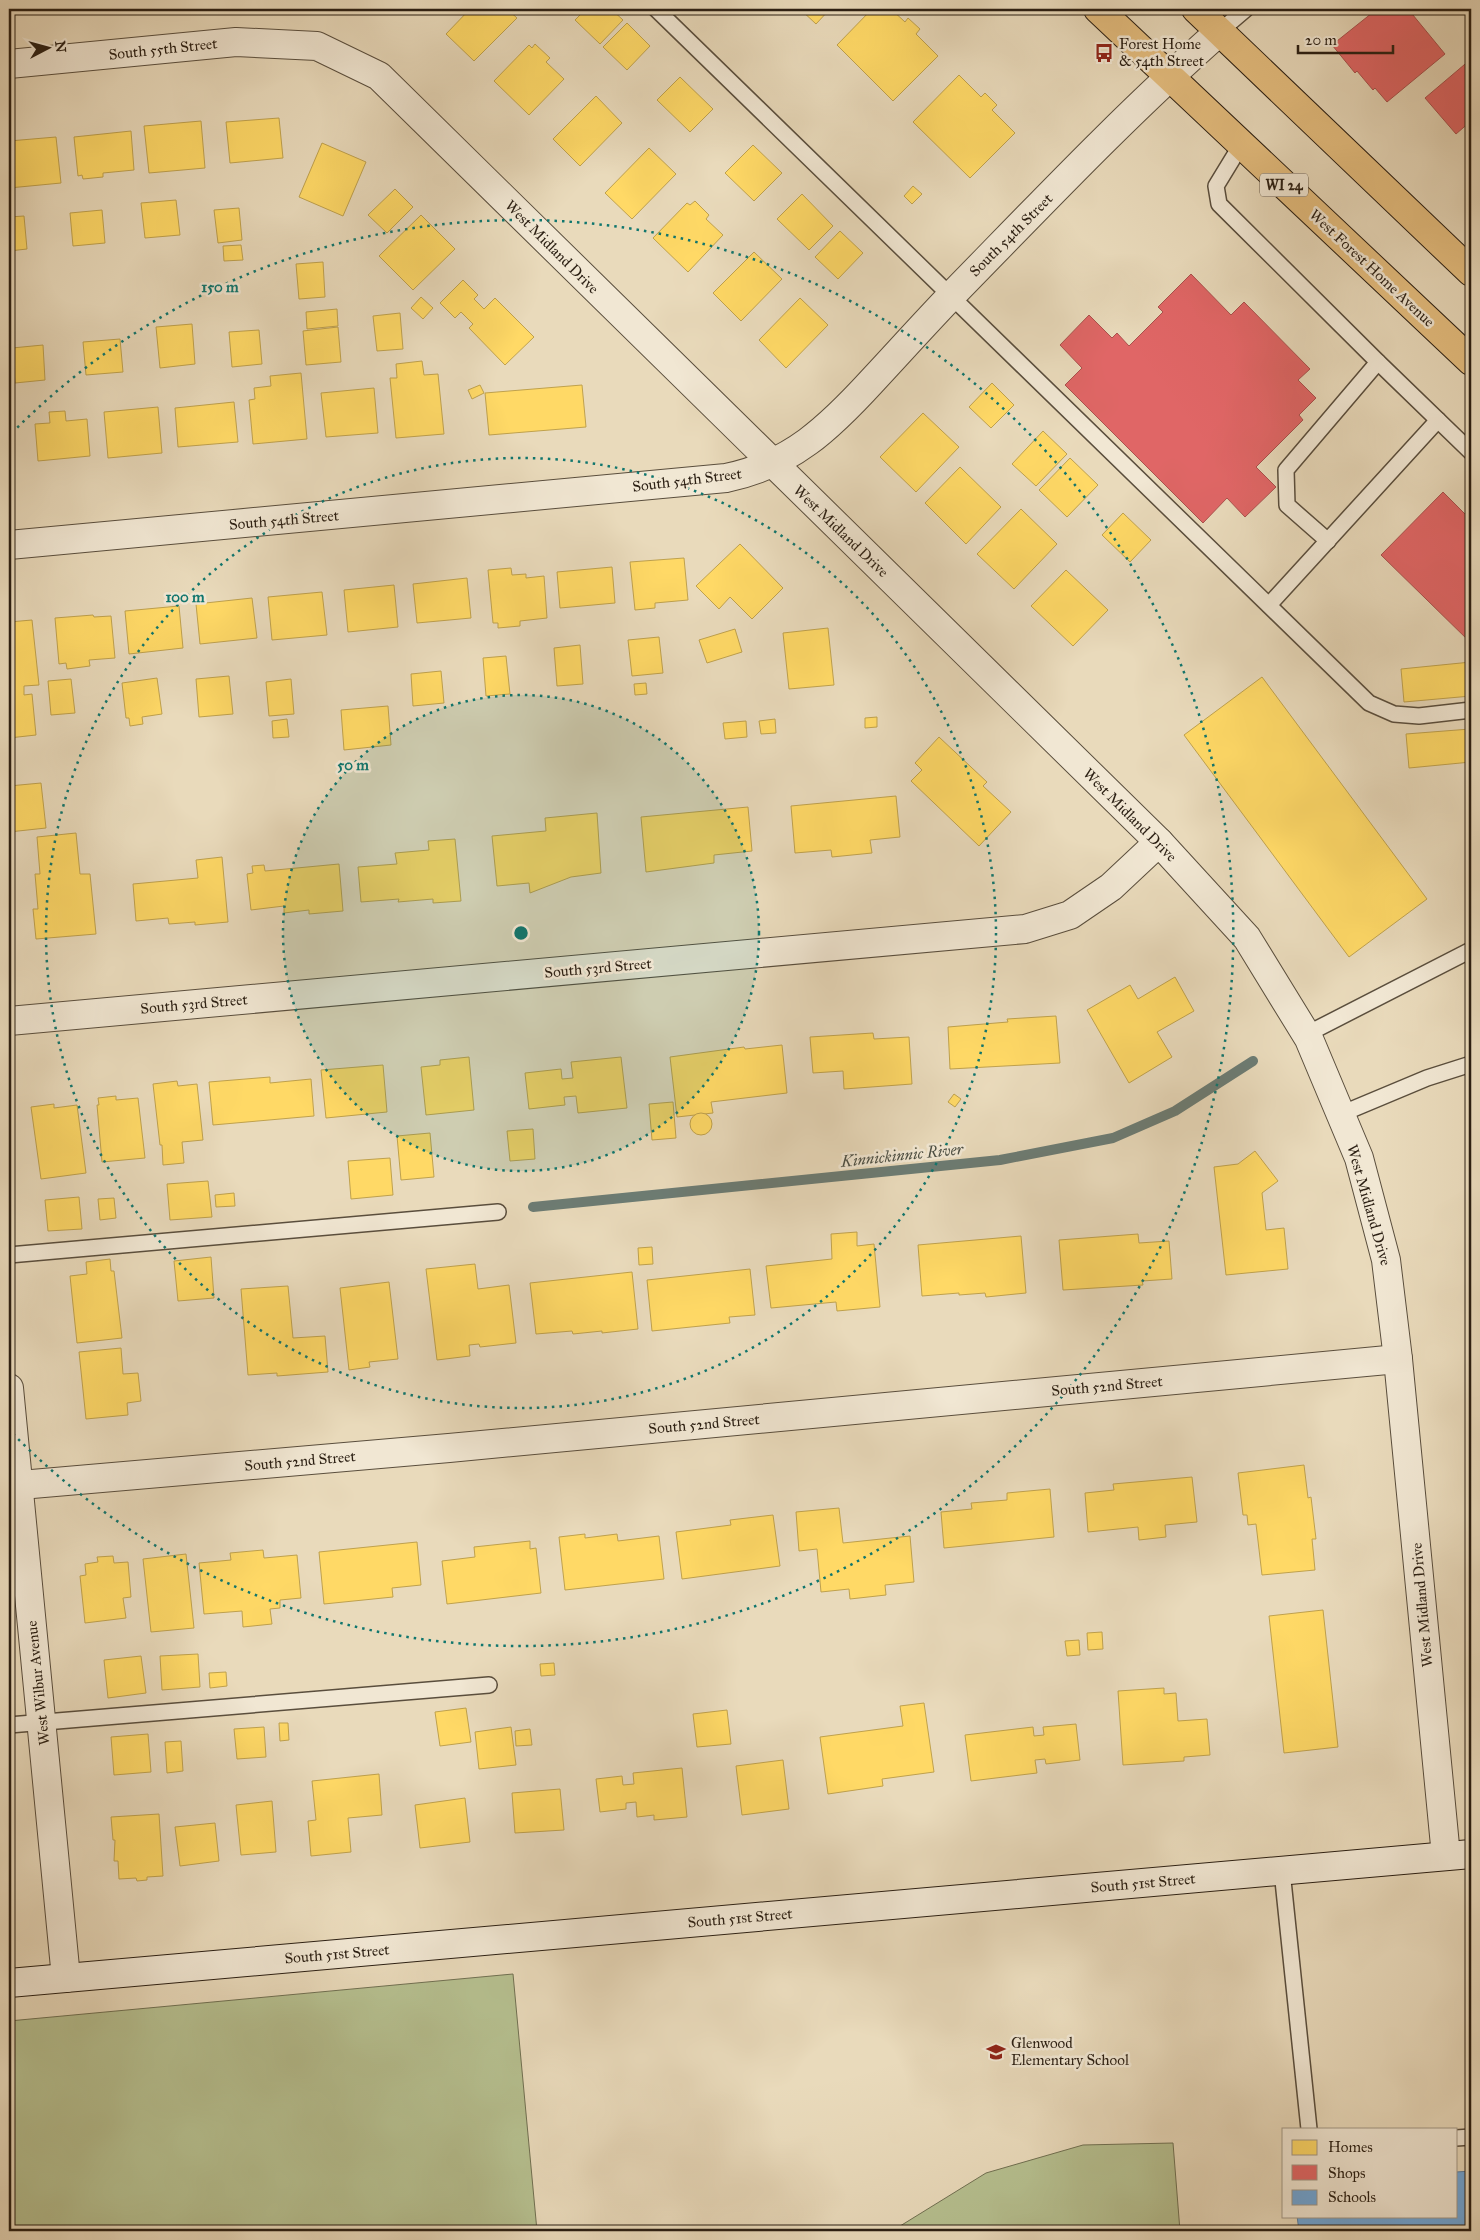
<svg xmlns="http://www.w3.org/2000/svg" width="1480" height="2240" font-family="'IM FELL Great Primer',serif">
<rect width="100%" height="100%" fill="#e9dabb"/>
<filter id="stains"><feTurbulence type="fractalNoise" baseFrequency=".004" numOctaves="4"/><feColorMatrix values="0 0 0 0 .2 0 0 0 0 .09 0 0 0 0 .02 0 0 0 .5 -.17"/></filter>
<radialGradient id="worn" r=".72"><stop offset=".6" stop-color="#630" stop-opacity="0"/><stop offset="1" stop-color="#630" stop-opacity=".3"/></radialGradient>
<!-- green -->
<g fill="#b6c090" stroke="#707052">
<polygon points="513,1974 537,2231 9,2231 9,2021"/>
<polygon points="1173,2143 1180,2231 892,2231 986,2173 1083,2145"/>
</g>
<!-- homes -->
<g fill="#ffd966" stroke="#bfa14d">
<polygon points="470,9 507,9 517,18 474,61 446,34"/>
<polygon points="586,9 611,9 623,20 600,44 575,20"/>
<polygon points="800,9 830,9 816,24"/>
<polygon points="872,9 891,9 905,22 908,18 920,29 916,34 938,56 893,101 837,45"/>
<polygon points="627,23 650,46 627,70 603,47"/>
<polygon points="535,44 550,58 546,62 564,79 529,115 494,81 529,45 532,48"/>
<polygon points="959,75 981,97 985,93 997,105 992,110 1015,133 970,178 913,122"/>
<polygon points="680,77 713,109 690,132 657,100"/>
<polygon points="596,96 622,123 580,166 553,139"/>
<polygon points="279,118 283,158 230,163 226,122"/>
<polygon points="201,121 205,168 149,173 144,126"/>
<polygon points="131,131 134,170 103,173 103,177 83,179 82,175 78,176 74,137"/>
<polygon points="56,137 61,183 9,188 9,141"/>
<polygon points="322,143 366,162 343,216 299,197"/>
<polygon points="753,145 782,173 754,201 725,173"/>
<polygon points="649,148 676,174 632,219 605,193"/>
<polygon points="913,186 922,194 912,204 904,196"/>
<polygon points="395,189 413,207 387,233 368,215"/>
<polygon points="802,194 833,226 809,250 777,219"/>
<polygon points="176,200 180,235 145,238 141,203"/>
<polygon points="695,201 709,215 706,219 723,235 688,272 653,238 687,203 690,205"/>
<polygon points="239,208 242,240 218,243 214,210"/>
<polygon points="102,210 105,243 73,246 70,213"/>
<polygon points="421,215 455,249 413,290 379,256"/>
<polygon points="24,216 27,249 9,251 9,217"/>
<polygon points="840,231 863,253 838,279 815,257"/>
<polygon points="241,245 243,260 224,261 223,246"/>
<polygon points="754,252 782,279 741,321 713,293"/>
<polygon points="323,262 325,297 299,299 296,264"/>
<polygon points="463,280 478,295 474,299 484,309 495,298 534,337 505,365 469,328 473,324 461,312 455,318 440,303"/>
<polygon points="421,297 433,308 423,319 411,308"/>
<polygon points="800,298 828,325 786,368 759,340"/>
<polygon points="337,309 338,326 307,329 306,312"/>
<polygon points="400,313 403,349 377,351 373,316"/>
<polygon points="192,324 195,364 160,368 156,327"/>
<polygon points="338,327 341,362 306,365 303,331"/>
<polygon points="259,330 262,364 232,367 229,332"/>
<polygon points="120,339 123,372 86,375 83,342"/>
<polygon points="43,345 45,380 15,383 12,348"/>
<polygon points="422,361 424,375 438,374 444,434 396,438 390,378 397,378 396,364"/>
<polygon points="301,373 307,439 253,444 249,400 255,399 254,388 271,386 270,376"/>
<polygon points="992,383 1014,405 991,428 969,407"/>
<polygon points="480,385 484,393 472,399 468,390"/>
<polygon points="582,385 586,427 489,435 485,393"/>
<polygon points="374,388 378,433 326,437 321,393"/>
<polygon points="234,402 238,442 178,447 175,408"/>
<polygon points="158,407 162,453 108,458 104,412"/>
<polygon points="65,411 66,421 87,419 90,456 38,461 35,424 50,423 49,412"/>
<polygon points="923,413 959,447 916,492 880,457"/>
<polygon points="1043,431 1067,454 1036,486 1012,464"/>
<polygon points="1070,458 1098,485 1067,517 1039,490"/>
<polygon points="960,467 1001,507 966,544 925,503"/>
<polygon points="1021,509 1057,544 1014,589 977,554"/>
<polygon points="1123,513 1151,540 1130,562 1102,535"/>
<polygon points="740,544 783,588 752,619 730,597 719,609 696,586"/>
<polygon points="684,558 688,600 655,603 655,608 635,610 630,562"/>
<polygon points="612,567 615,603 560,608 557,572"/>
<polygon points="511,568 512,575 526,574 526,578 544,576 547,618 520,621 520,626 498,628 498,623 493,623 488,570"/>
<polygon points="1066,570 1108,610 1073,646 1031,606"/>
<polygon points="467,578 471,618 417,623 413,584"/>
<polygon points="394,585 398,627 348,632 344,590"/>
<polygon points="322,592 327,635 272,640 268,597"/>
<polygon points="252,598 257,638 200,644 196,604"/>
<polygon points="179,606 183,648 129,654 125,611"/>
<polygon points="93,615 94,617 111,616 115,658 89,660 90,666 67,669 66,663 59,664 55,618"/>
<polygon points="32,620 39,685 24,686 24,695 32,694 36,735 9,738 9,622"/>
<polygon points="828,628 834,685 789,689 783,633"/>
<polygon points="735,629 742,652 707,663 699,640"/>
<polygon points="659,637 663,673 632,676 628,640"/>
<polygon points="580,645 583,684 557,686 554,648"/>
<polygon points="506,656 510,694 486,696 483,658"/>
<polygon points="1471,662 1471,696 1404,702 1401,669"/>
<polygon points="441,671 444,703 413,706 411,674"/>
<polygon points="229,676 233,714 199,717 196,679"/>
<polygon points="1262,677 1427,899 1349,957 1184,735"/>
<polygon points="157,678 162,714 142,717 143,724 130,726 129,718 126,718 122,683"/>
<polygon points="71,679 75,713 51,715 48,681"/>
<polygon points="291,679 294,714 269,716 266,682"/>
<polygon points="646,683 647,694 635,695 634,684"/>
<polygon points="388,706 391,745 344,750 341,710"/>
<polygon points="877,717 877,727 865,728 865,718"/>
<polygon points="287,719 289,737 273,738 272,721"/>
<polygon points="775,719 776,733 761,734 759,721"/>
<polygon points="746,721 747,737 725,739 723,723"/>
<polygon points="1470,729 1471,762 1409,768 1406,734"/>
<polygon points="939,737 987,782 983,786 1011,812 979,846 911,781 922,770 915,763"/>
<polygon points="41,783 46,828 9,832 9,786"/>
<polygon points="896,796 900,837 870,840 872,853 832,857 831,850 795,853 791,806"/>
<polygon points="748,807 752,851 714,855 714,863 646,872 641,817"/>
<polygon points="597,813 601,873 571,877 530,893 529,883 497,886 492,836 546,831 545,818"/>
<polygon points="76,833 80,874 90,874 96,934 36,939 33,909 38,909 35,874 40,874 37,837"/>
<polygon points="455,839 461,901 433,903 433,899 398,902 399,899 361,902 358,867 397,864 395,853 429,850 428,841"/>
<polygon points="222,857 228,922 195,925 195,922 169,924 168,918 136,921 133,884 198,878 196,860"/>
<polygon points="339,864 343,911 309,914 309,910 284,913 284,906 251,910 247,874 253,873 252,866 264,865 265,871"/>
<polygon points="1175,977 1194,1011 1157,1032 1172,1057 1129,1083 1087,1010 1130,985 1138,999"/>
<polygon points="1056,1016 1060,1063 950,1069 948,1027 1008,1022 1007,1019"/>
<polygon points="873,1033 874,1039 909,1037 912,1084 844,1089 843,1071 813,1073 810,1037"/>
<polygon points="782,1045 787,1093 711,1102 713,1113 677,1117 670,1057 744,1047 745,1049"/>
<polygon points="469,1057 474,1110 426,1115 421,1067 440,1065 440,1060"/>
<polygon points="621,1057 627,1108 578,1113 576,1096 564,1097 565,1105 529,1109 525,1073 561,1069 562,1079 573,1078 571,1062"/>
<polygon points="383,1065 387,1112 326,1118 321,1070"/>
<polygon points="270,1077 270,1083 311,1079 314,1116 213,1125 209,1082"/>
<polygon points="177,1081 178,1086 197,1084 203,1140 182,1142 184,1163 163,1165 162,1145 160,1145 153,1084"/>
<polygon points="954,1094 961,1099 955,1107 948,1102"/>
<polygon points="116,1096 116,1100 138,1098 145,1158 102,1162 97,1105 99,1105 98,1098"/>
<polygon points="673,1102 676,1138 652,1140 649,1104"/>
<polygon points="54,1104 54,1108 77,1105 86,1173 41,1179 31,1107"/>
<circle cx="701" cy="1124" r="11"/>
<polygon points="533,1129 535,1159 510,1161 507,1131"/>
<polygon points="430,1133 434,1177 401,1180 397,1136"/>
<polygon points="1255,1151 1278,1181 1262,1193 1266,1230 1284,1228 1288,1269 1226,1275 1214,1167 1238,1164"/>
<polygon points="390,1158 393,1195 351,1199 348,1161"/>
<polygon points="208,1181 212,1217 170,1220 167,1184"/>
<polygon points="234,1193 235,1206 216,1207 215,1195"/>
<polygon points="79,1197 82,1229 48,1231 45,1200"/>
<polygon points="114,1198 116,1218 100,1220 98,1199"/>
<polygon points="857,1232 857,1246 874,1244 880,1307 837,1311 836,1302 771,1308 766,1266 832,1259 831,1234"/>
<polygon points="1138,1234 1139,1243 1169,1241 1172,1279 1142,1281 1143,1285 1063,1290 1059,1240"/>
<polygon points="1021,1236 1026,1293 986,1297 985,1293 959,1295 959,1293 922,1296 918,1245"/>
<polygon points="652,1247 653,1264 639,1265 638,1248"/>
<polygon points="211,1257 214,1298 178,1301 174,1261"/>
<polygon points="110,1259 111,1271 114,1271 122,1338 77,1343 70,1276 87,1274 86,1262"/>
<polygon points="475,1264 478,1289 509,1285 516,1343 480,1347 479,1344 469,1345 470,1356 437,1360 426,1269"/>
<polygon points="750,1269 755,1315 729,1317 730,1323 652,1331 647,1280"/>
<polygon points="632,1272 638,1329 602,1333 602,1331 573,1334 572,1331 536,1334 530,1283"/>
<polygon points="389,1282 398,1359 369,1362 370,1367 349,1370 340,1288"/>
<polygon points="288,1286 293,1338 325,1336 328,1372 277,1376 277,1373 248,1375 241,1289"/>
<polygon points="121,1348 123,1374 138,1373 141,1401 127,1403 128,1415 86,1419 79,1352"/>
<polygon points="1304,1465 1308,1498 1311,1497 1316,1539 1312,1539 1315,1570 1262,1575 1256,1524 1248,1525 1247,1515 1243,1515 1238,1473"/>
<polygon points="1192,1477 1197,1522 1165,1525 1166,1537 1139,1540 1138,1527 1088,1532 1085,1493 1114,1490 1113,1484"/>
<polygon points="1050,1489 1054,1537 944,1548 941,1512 972,1509 971,1503 1007,1500 1007,1493"/>
<polygon points="839,1508 843,1543 910,1536 914,1582 885,1585 886,1595 850,1599 849,1589 821,1592 817,1549 799,1551 796,1512"/>
<polygon points="773,1515 780,1566 682,1579 676,1532 731,1525 730,1520"/>
<polygon points="585,1534 585,1538 617,1534 618,1541 659,1536 664,1579 565,1590 559,1537"/>
<polygon points="530,1541 530,1549 536,1548 541,1593 447,1604 442,1561 475,1557 474,1547"/>
<polygon points="417,1542 421,1585 392,1588 393,1597 324,1604 319,1552"/>
<polygon points="263,1550 264,1558 297,1555 301,1598 280,1600 280,1608 270,1609 272,1624 243,1627 242,1611 204,1614 199,1563 231,1560 230,1553"/>
<polygon points="186,1554 194,1628 151,1632 143,1559"/>
<polygon points="113,1556 114,1563 128,1562 131,1597 123,1598 126,1618 85,1623 80,1576 86,1575 85,1564 98,1562 97,1557"/>
<polygon points="1323,1610 1338,1747 1284,1753 1269,1616"/>
<polygon points="1102,1632 1103,1649 1088,1650 1087,1633"/>
<polygon points="1079,1640 1080,1655 1067,1656 1065,1641"/>
<polygon points="198,1654 200,1687 162,1690 160,1656"/>
<polygon points="141,1656 146,1693 108,1698 104,1660"/>
<polygon points="554,1663 555,1675 541,1676 540,1664"/>
<polygon points="226,1672 227,1686 210,1688 209,1673"/>
<polygon points="1164,1688 1164,1694 1176,1693 1178,1721 1207,1719 1210,1755 1184,1757 1184,1761 1123,1765 1118,1691"/>
<polygon points="924,1703 934,1772 882,1779 883,1786 828,1794 820,1737 903,1726 900,1706"/>
<polygon points="466,1708 471,1742 440,1746 435,1712"/>
<polygon points="727,1710 731,1744 697,1747 693,1714"/>
<polygon points="279,1723 288,1723 289,1740 280,1741"/>
<polygon points="1076,1724 1080,1760 1046,1764 1045,1759 1035,1760 1037,1773 971,1781 965,1735 1033,1727 1034,1736 1044,1735 1043,1727"/>
<polygon points="264,1727 266,1757 237,1759 234,1729"/>
<polygon points="511,1727 516,1765 479,1769 475,1732"/>
<polygon points="530,1729 532,1745 516,1746 515,1731"/>
<polygon points="148,1734 151,1772 114,1775 111,1737"/>
<polygon points="181,1741 183,1771 167,1773 165,1742"/>
<polygon points="783,1760 789,1809 742,1815 736,1766"/>
<polygon points="682,1768 687,1817 654,1820 654,1815 637,1817 636,1802 626,1803 626,1809 600,1812 596,1779 622,1776 623,1785 634,1784 633,1773"/>
<polygon points="379,1774 382,1815 348,1818 351,1852 311,1856 308,1821 316,1820 312,1781"/>
<polygon points="560,1789 564,1830 515,1833 512,1793"/>
<polygon points="465,1798 470,1842 420,1848 415,1805"/>
<polygon points="272,1801 276,1852 241,1855 236,1805"/>
<polygon points="159,1814 163,1876 147,1877 147,1880 137,1881 136,1878 119,1879 118,1861 114,1861 115,1840 113,1840 111,1817"/>
<polygon points="215,1823 219,1861 180,1866 175,1827"/>
</g>
<!-- shops -->
<g fill="#e06666" stroke="#aa514d">
<polygon points="1377,9 1408,9 1445,54 1387,102 1375,88 1373,90 1357,71 1355,73 1332,45"/>
<polygon points="1471,59 1471,121 1456,134 1425,98"/>
<polygon points="1191,274 1231,315 1244,302 1310,369 1298,380 1316,398 1299,415 1303,420 1256,467 1276,487 1245,517 1227,498 1203,523 1065,385 1082,368 1060,345 1089,315 1112,338 1117,333 1129,346 1163,312 1158,307"/>
<polygon points="1443,492 1471,520 1471,643 1381,555"/>
</g>
<!-- schools -->
<polygon fill="#6fa8dc" stroke="#5b7fa0" points="1471,2171 1471,2231 1299,2231 1297,2216 1456,2216 1456,2172"/>
<g fill="none" stroke-linecap="round" stroke-linejoin="round">
<!-- stream -->
<polyline stroke="#6c7c74" stroke-width="10" points="533,1207 1000,1160 1113,1138 1175,1111 1253,1061"/>
<!-- lane casing -->
<g stroke="#5a4e3d" stroke-width="18">
<g id="lane">
<polyline points="656,9 1369,703 1394,714 1419,716 1471,710"/>
<polyline points="1219,32 1246,9"/>
<polyline points="1241,145 1216,186 1219,204 1378,362 1471,452"/>
<polyline points="1328,541 1287,505 1286,470 1378,362"/>
<polyline points="1269,605 1438,420"/>
<polyline points="1307,1034 1471,950"/>
<polyline points="1341,1114 1427,1078 1471,1064"/>
<polyline points="9,1255 498,1212"/>
<polyline points="9,1725 489,1685"/>
<polyline points="1282,1871 1309,2129"/>
<polyline points="1456,2138 1471,2137"/>
</g>
</g>
<!-- street casing -->
<g stroke="#5a4e3d" stroke-width="30">
<g id="street">
<polyline points="9,64 236,42 317,46 379,76 1159,842 1247,938 1309,1039 1359,1158 1386,1260 1398,1359 1446,1856"/>
<path d="M9,545l717,-67c65,-13 104,-51 147,-98 27,-29 53,-58 80,-86 87,-89 173,-180 266,-262"/>
<polyline points="9,1021 1025,929 1070,915 1111,887 1159,842"/>
<polyline points="9,1388 66,1978"/>
<polyline points="9,1486 449,1448 1398,1359"/>
</g>
</g>
<!-- secondary casing -->
<g stroke="#2b1f13" stroke-width="30">
<polyline id="secondary" points="9,1983 1471,1854"/>
</g>
<!-- primary casing -->
<g stroke="#2b1f13" stroke-width="30">
<g id="primary">
<polyline points="1098,9 1471,361"/>
<polyline points="1196,9 1471,272"/>
</g>
</g>
<!-- lane -->
<use href="#lane" stroke="#f1e7d3" stroke-width="15"/>
<!-- street -->
<use href="#street" stroke="#f1e7d3" stroke-width="28"/>
<!-- secondary -->
<use href="#secondary" stroke="#f1e7d3" stroke-width="28"/>
<!-- primary -->
<use href="#primary" stroke="#e4bd7e" stroke-width="28"/>
</g>
<!-- distance rings -->
<circle cx="521" cy="933" r="238" fill="#0f766e" fill-opacity=".12"/>
<g fill="none" stroke="#0f766e" stroke-width="2.5" stroke-dasharray="2.5 5">
<circle cx="521" cy="933" r="238"/>
<circle cx="521" cy="933" r="475"/>
<path d="M12 433A713 713 0 1 1 12 1433"/>
</g>
<!-- icons -->
<defs>
<g id="bus-bare" transform="scale(1.5)"><path d="M-5-6H5V4H4V6H2V4H-2V6H-4V4H-5ZM-3.5-4V0h7V-4ZM-3.5 1.2v1.5H-2V1.2ZM2 1.2v1.5H3.5V1.2Z" fill="#8f2418" stroke="#f1e7d3" stroke-width="2.5" paint-order="stroke"/></g>
<g id="school-bare" transform="scale(1.5)"><path d="M0-5L7-2L0 1L-7-2ZM-4 1L0 2.5L4 1V4Q0 6-4 4Z" fill="#8f2418" stroke="#f1e7d3" stroke-width="2.5" paint-order="stroke"/></g>
</defs>
<g fill-rule="evenodd">
<use href="#bus-bare" x="1104" y="53"/>
<use href="#school-bare" x="996" y="2052"/>
</g>
<g text-anchor="middle" dominant-baseline="central" stroke-width="5" stroke-linejoin="round" paint-order="stroke">
<!-- shield labels -->
<rect fill="#f1e7d3" stroke="#665b4d" stroke-width="1" x="1260" y="173.5" width="48" height="23" rx="4"/>
<g font-size="14" font-weight="bold" fill="#2b1f13">
<text x="1284" y="185">WI 24</text>
</g>
<!-- poi labels -->
<g font-size="15" fill="#2b1f13" stroke="#f1e7d3" text-anchor="start">
<text x="1119" y="44">Forest Home<tspan x="1119" dy="17">&amp; 54th Street</tspan></text>
<text x="1011" y="2043">Glenwood<tspan x="1011" dy="17">Elementary School</tspan></text>
</g>
<!-- street labels -->
<g font-size="15" fill="#2b1f13" stroke="#f1e7d3">
<text transform="translate(163 49) rotate(-6)">South 55th Street</text>
<text transform="translate(1011 235) rotate(-45)">South 54th Street</text>
<text transform="translate(552 247) rotate(45)">West Midland Drive</text>
<text transform="translate(1372 268) rotate(43)">West Forest Home Avenue</text>
<text transform="translate(687 480) rotate(-7)">South 54th Street</text>
<text transform="translate(284 520) rotate(-5)">South 54th Street</text>
<text transform="translate(841 531) rotate(44)">West Midland Drive</text>
<text transform="translate(1130 815) rotate(45)">West Midland Drive</text>
<text transform="translate(598 968) rotate(-5)">South 53rd Street</text>
<text transform="translate(194 1004) rotate(-5)">South 53rd Street</text>
<text transform="translate(1369 1205) rotate(74)">West Midland Drive</text>
<text transform="translate(1107 1386) rotate(-5)">South 52nd Street</text>
<text transform="translate(704 1424) rotate(-5)">South 52nd Street</text>
<text transform="translate(300 1461) rotate(-5)">South 52nd Street</text>
<text transform="translate(1422 1605) rotate(-95)">West Midland Drive</text>
<text transform="translate(38 1683) rotate(-96)">West Wilbur Avenue</text>
<text transform="translate(1143 1883) rotate(-5)">South 51st Street</text>
<text transform="translate(740 1918) rotate(-5)">South 51st Street</text>
<text transform="translate(337 1954) rotate(-5)">South 51st Street</text>
</g>
<!-- water labels -->
<g font-size="16" font-style="italic" fill="#4b4e43" stroke="#f1e7d3">
<text transform="translate(902 1155) rotate(-6)">Kinnickinnic River</text>
</g>
</g>
<circle cx="521" cy="933" r="8" fill="#0f766e" stroke="#f1e7d3" stroke-width="2.5"/>
<g font-size="15" text-anchor="middle" font-weight="bold" fill="#0f766e" stroke="#f1e7d3" stroke-width="5" stroke-linejoin="round" paint-order="stroke">
<text x="220" y="292">150 m</text>
<text x="185" y="602">100 m</text>
<text x="353" y="770">50 m</text>
</g>
<!-- margin -->
<rect width="1480" height="2240" fill="none" stroke="#e9dabb" stroke-width="30"/>
<rect x="10" y="10" width="1460" height="2220" fill="none" stroke="#2b1f13" stroke-width="2.5"/>
<rect x="15" y="15" width="1450" height="2210" fill="none" stroke="#2b1f13"/>
<!-- legend -->
<rect x="1282" y="2128" width="175" height="90" fill="#f1e7d3" stroke="#a29786"/>
<rect x="1292" y="2140" width="25" height="15" fill="#ffd966" stroke="#a29786"/>
<text x="1328" y="2152" font-size="15" fill="#2b1f13">Homes</text>
<rect x="1292" y="2165" width="25" height="15" fill="#e06666" stroke="#a29786"/>
<text x="1328" y="2178" font-size="15" fill="#2b1f13">Shops</text>
<rect x="1292" y="2190" width="25" height="15" fill="#6fa8dc" stroke="#a29786"/>
<text x="1328" y="2202" font-size="15" fill="#2b1f13">Schools</text>
<!-- north arrow -->
<g transform="translate(48 48) rotate(84)" stroke="#f1e7d3" stroke-width="4" paint-order="stroke">
<path d="M0-4L9 19L0 12L-9 19Z" fill="#2b1f13"/>
<text y="-8" font-size="14" font-weight="bold" text-anchor="middle" fill="#2b1f13">N</text>
</g>
<!-- scale -->
<path d="M1298 45v8h95v-8" fill="none" stroke="#2b1f13" stroke-width="2.5"/>
<text x="1305" y="45" font-size="15" fill="#2b1f13" stroke="#f1e7d3" stroke-width="4" paint-order="stroke">20 m</text>
<rect width="100%" height="100%" filter="url(#stains)"/>
<rect width="100%" height="100%" fill="url(#worn)"/>
</svg>
